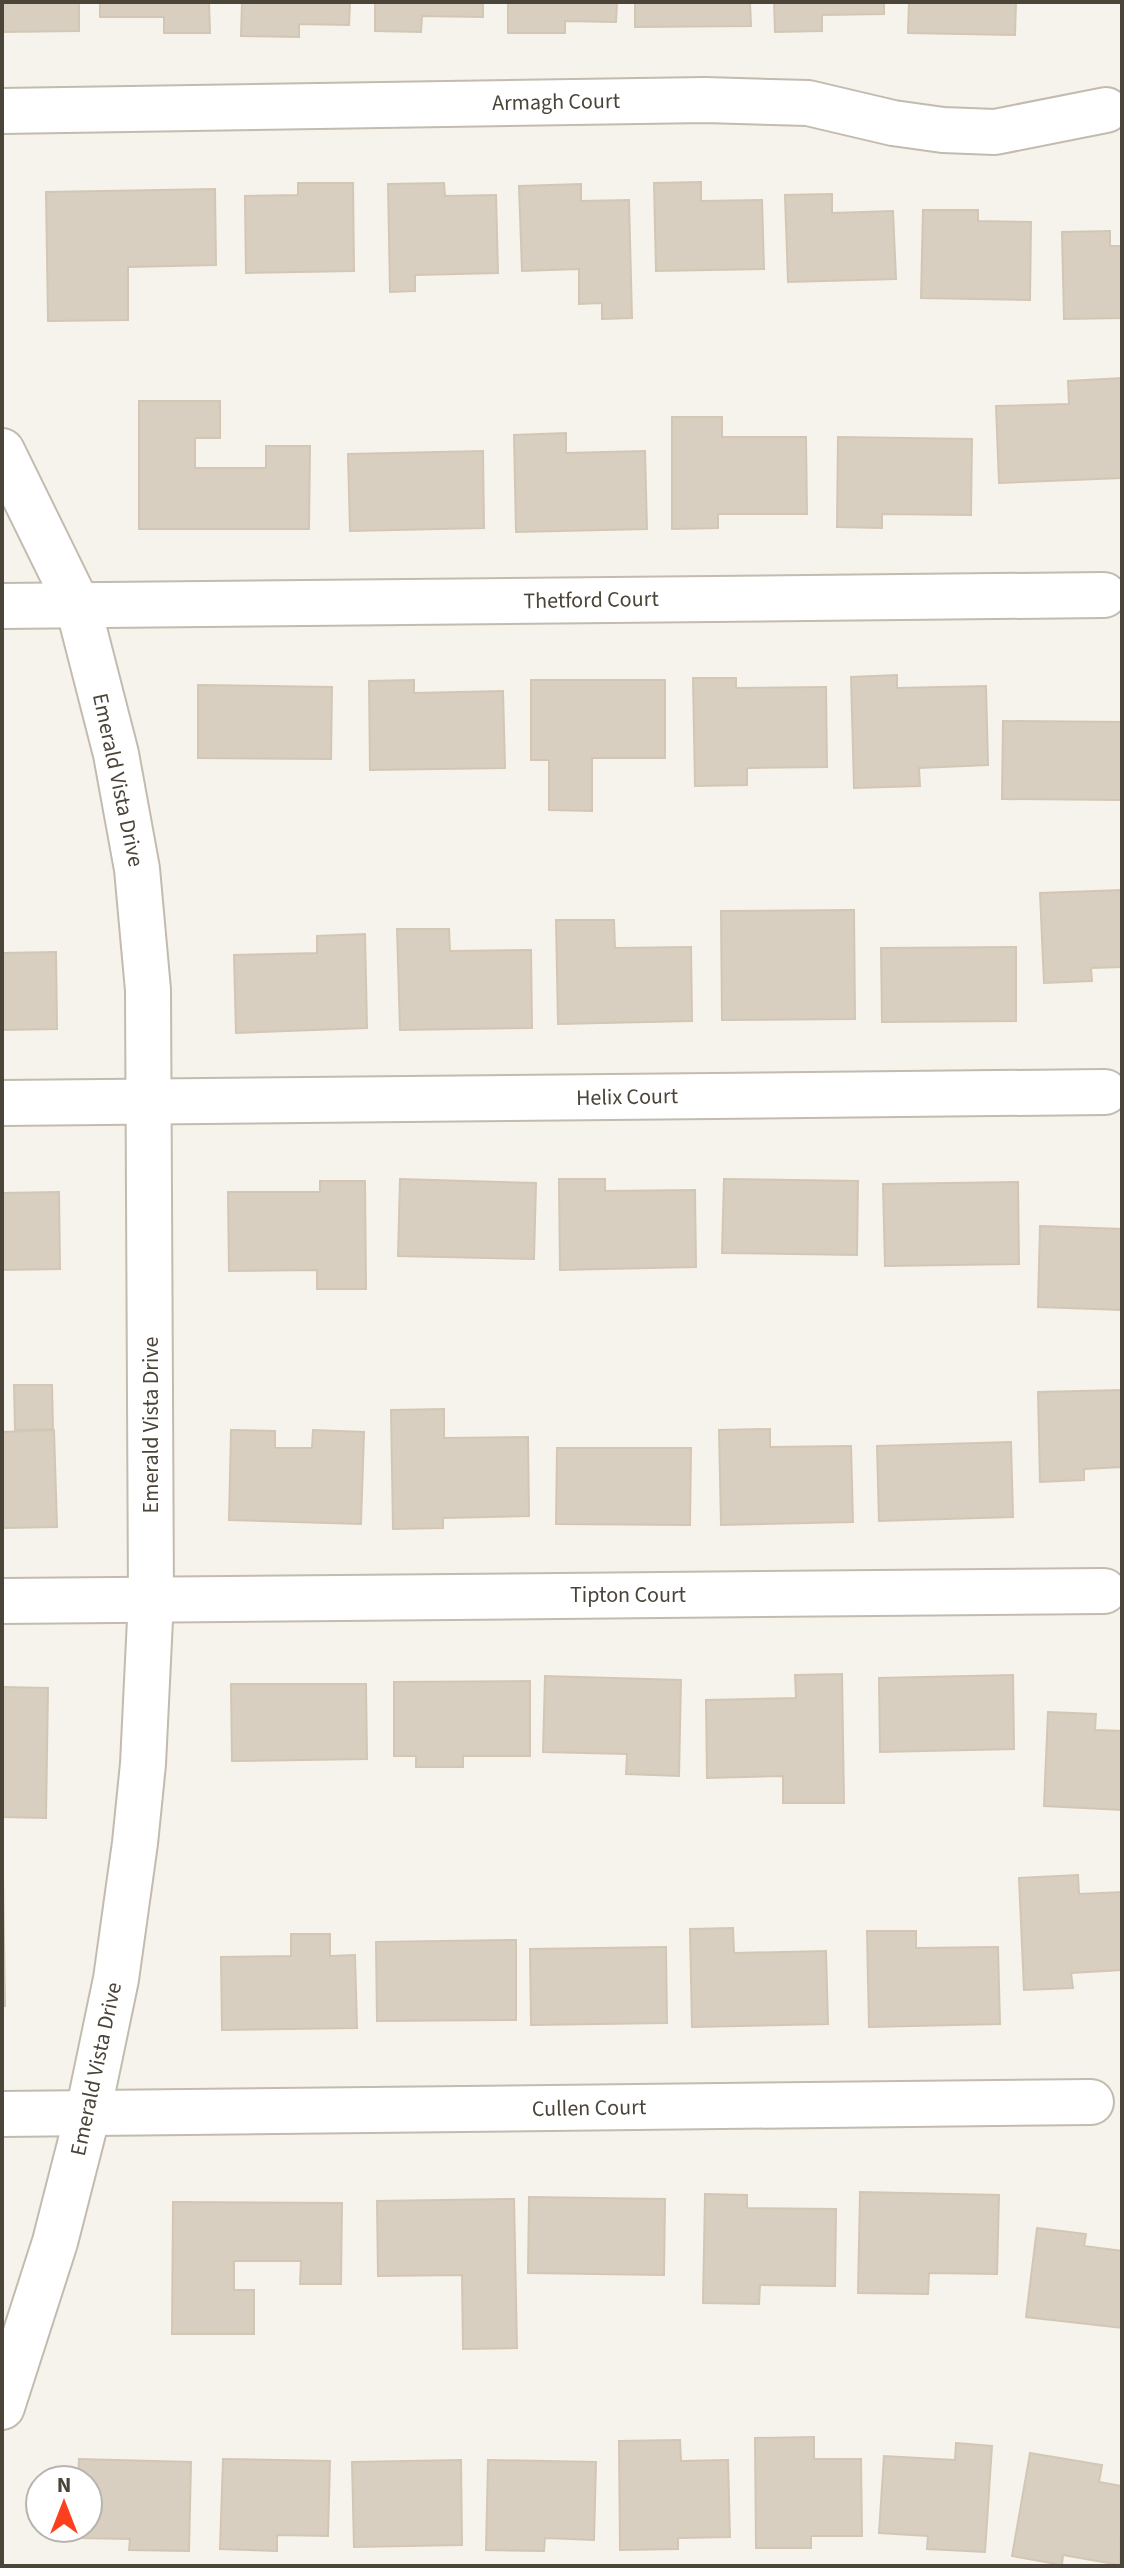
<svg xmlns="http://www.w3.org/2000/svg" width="1124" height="2568" font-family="'Source Sans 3',sans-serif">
<rect width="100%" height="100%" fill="#f6f3ec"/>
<!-- building -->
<g fill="#d8cfc1" stroke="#d3c7b4" stroke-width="2">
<polygon points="2,2 79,2 79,31 2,32"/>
<polygon points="100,2 209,2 210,33 164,33 164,17 100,17"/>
<polygon points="242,2 350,2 349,25 299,24 299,37 241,36"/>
<polygon points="375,2 483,2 483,17 422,16 421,32 375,31"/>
<polygon points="508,2 617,2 616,22 565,21 565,33 508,33"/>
<polygon points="635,2 750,2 751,26 635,27"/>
<polygon points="774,2 884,2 884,14 822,15 822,31 775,32"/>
<polygon points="909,2 1016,2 1015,35 908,33"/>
<polygon points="701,182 701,201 762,200 764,269 656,271 654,183"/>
<polygon points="298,183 353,183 354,271 246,273 245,196 298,195"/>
<polygon points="444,183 445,196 496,195 498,273 415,275 415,291 390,292 388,184"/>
<polygon points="581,184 581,201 629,200 632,318 602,319 602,303 579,304 579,269 522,271 519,186"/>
<polygon points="215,189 216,265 128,267 128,320 48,321 46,192"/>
<polygon points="832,194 832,213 893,211 896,279 788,282 785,195"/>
<polygon points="923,210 978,210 978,221 1031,222 1030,300 921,298"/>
<polygon points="1110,231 1110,246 1122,246 1122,318 1064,319 1062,232"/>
<polygon points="1122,378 1122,478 999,483 996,406 1069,404 1068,381"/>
<polygon points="139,401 220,401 220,438 195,438 195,468 266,468 266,446 310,446 309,529 139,529"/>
<polygon points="672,417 722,417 722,437 806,437 807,514 718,514 718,528 672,529"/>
<polygon points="566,433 566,453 645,451 647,529 516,532 514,435"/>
<polygon points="838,437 972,439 971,515 882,514 882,528 837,527"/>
<polygon points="483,451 484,528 350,531 348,454"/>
<polygon points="897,675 897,688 986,686 988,765 919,768 920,786 854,788 851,677"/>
<polygon points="693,678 736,678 736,688 826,687 827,767 747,768 747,785 695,786"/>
<polygon points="414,680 414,693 503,691 505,768 370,770 369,681"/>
<polygon points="531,680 665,680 665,758 592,758 592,811 549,810 549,760 531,760"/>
<polygon points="198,685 332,687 331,759 198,758"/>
<polygon points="1003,721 1122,722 1122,800 1002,799"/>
<polygon points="1122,890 1122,967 1091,968 1092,981 1044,983 1040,893"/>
<polygon points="854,910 855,1019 722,1020 721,911"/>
<polygon points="556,920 614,920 615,948 691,947 692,1021 558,1024"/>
<polygon points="397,929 449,929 450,951 531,950 532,1028 400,1030"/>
<polygon points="365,934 367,1028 236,1033 234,955 317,953 317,936"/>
<polygon points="1016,947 1016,1021 882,1022 881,948"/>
<polygon points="56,952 57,1029 2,1030 2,953"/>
<polygon points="400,1179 536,1183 534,1259 398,1256"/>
<polygon points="559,1179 605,1179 605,1191 695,1190 696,1267 560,1270"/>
<polygon points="724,1179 858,1181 857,1255 722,1253"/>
<polygon points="320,1181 365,1181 366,1289 317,1289 317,1270 229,1271 228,1192 320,1192"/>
<polygon points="1018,1182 1019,1264 885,1266 883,1184"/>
<polygon points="59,1192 60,1269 2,1270 2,1193"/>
<polygon points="1040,1226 1122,1229 1122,1310 1038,1307"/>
<polygon points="14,1385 52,1385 53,1429 15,1430"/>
<polygon points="1122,1390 1122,1467 1084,1469 1084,1480 1040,1482 1038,1392"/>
<polygon points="444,1409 444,1438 528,1437 529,1516 443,1518 443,1528 393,1529 391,1410"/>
<polygon points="770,1429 770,1447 851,1446 853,1522 721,1525 719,1430"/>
<polygon points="54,1430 57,1527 5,1528 2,1524 2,1432"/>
<polygon points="231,1430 275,1431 275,1448 312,1448 313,1430 364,1432 361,1524 229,1520"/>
<polygon points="1011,1442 1013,1517 879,1521 877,1446"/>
<polygon points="557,1448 691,1448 690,1525 556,1524"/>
<polygon points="842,1674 844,1803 783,1803 783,1776 707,1778 706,1700 796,1698 795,1675"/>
<polygon points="1013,1675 1014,1749 880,1752 879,1678"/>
<polygon points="545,1676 681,1680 679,1776 626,1774 627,1754 543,1752"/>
<polygon points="530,1681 530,1756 463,1756 463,1767 416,1767 416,1756 394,1756 394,1682"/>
<polygon points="231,1684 366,1684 367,1759 232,1761"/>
<polygon points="2,1687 48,1688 46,1818 2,1817"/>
<polygon points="1048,1712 1096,1714 1095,1730 1122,1731 1122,1810 1044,1806"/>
<polygon points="1078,1875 1079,1894 1122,1892 1122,1970 1071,1973 1073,1988 1024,1990 1019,1878"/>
<polygon points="2,1876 3,1876 5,2006 2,2006"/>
<polygon points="733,1928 734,1953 826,1951 828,2024 692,2027 690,1929"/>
<polygon points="867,1931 916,1931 916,1948 998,1947 1000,2024 869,2027"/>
<polygon points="291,1934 330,1934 330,1956 355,1955 357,2028 222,2030 221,1957 291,1956"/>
<polygon points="516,1940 516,2020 377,2021 376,1942"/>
<polygon points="666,1947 667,2023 531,2025 530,1949"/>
<polygon points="860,2192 999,2195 997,2274 929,2273 928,2294 858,2293"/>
<polygon points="705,2194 747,2195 747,2208 836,2209 835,2286 760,2285 759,2304 703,2303"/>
<polygon points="529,2197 665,2199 664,2275 528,2273"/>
<polygon points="514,2199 517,2348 463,2349 462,2275 378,2276 377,2201"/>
<polygon points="173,2202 342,2203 341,2284 300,2284 301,2261 234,2261 234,2290 254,2290 254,2334 172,2334"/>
<polygon points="1037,2228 1086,2234 1084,2246 1122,2251 1122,2328 1026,2317"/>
<polygon points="814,2437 814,2459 861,2459 862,2536 811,2536 811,2548 756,2548 755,2438"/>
<polygon points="680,2440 681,2461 728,2460 730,2537 678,2538 678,2549 620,2550 619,2441"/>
<polygon points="956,2443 992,2446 985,2552 927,2549 928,2536 879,2533 884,2456 955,2460"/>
<polygon points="1030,2453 1102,2465 1099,2482 1122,2486 1120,2565 1063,2555 1062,2565 1012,2556"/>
<polygon points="79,2459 191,2462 189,2551 129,2550 130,2539 77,2538 77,2528 88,2528 88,2480 78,2480"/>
<polygon points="223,2459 330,2461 328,2536 277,2535 277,2551 220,2549"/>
<polygon points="461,2460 462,2545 354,2547 352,2462"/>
<polygon points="488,2460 596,2462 594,2540 545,2538 544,2551 486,2550"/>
</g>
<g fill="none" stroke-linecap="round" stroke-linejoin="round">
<!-- minor casing -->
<g stroke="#c2bbae" stroke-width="48">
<g id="minor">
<polyline points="2,111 705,100 808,103 893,123 943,130 995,132 1106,110"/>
<polyline points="2,451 78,606 116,754 137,869 148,990 151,1599 143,1764 135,1843 116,1979 88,2113 55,2242 2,2407"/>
<polyline points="2,606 1104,595"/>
<polyline points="2,1103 1105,1092"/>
<polyline points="2,1601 1104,1591"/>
<polyline points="2,2114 1091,2102"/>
</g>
</g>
<!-- minor -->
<use href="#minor" stroke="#fff" stroke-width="44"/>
</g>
<g text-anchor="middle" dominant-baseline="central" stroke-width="6" stroke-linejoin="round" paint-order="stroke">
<!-- street labels -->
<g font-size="22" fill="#4b4439" stroke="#fff">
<text transform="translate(556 102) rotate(-1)">Armagh Court</text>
<text transform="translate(591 600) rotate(-1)">Thetford Court</text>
<text transform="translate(118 780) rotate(78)">Emerald Vista Drive</text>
<text transform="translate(627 1097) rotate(-1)">Helix Court</text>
<text transform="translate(151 1425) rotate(-90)">Emerald Vista Drive</text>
<text x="628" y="1595">Tipton Court</text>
<text transform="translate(96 2069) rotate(-78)">Emerald Vista Drive</text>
<text transform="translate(589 2108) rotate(-1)">Cullen Court</text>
</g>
</g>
<!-- border -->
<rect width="1124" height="2568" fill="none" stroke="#4b4439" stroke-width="8"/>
<!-- north arrow -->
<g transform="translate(64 2504)"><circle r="38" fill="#ffffff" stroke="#b7b4b0" stroke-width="2"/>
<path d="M0-6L14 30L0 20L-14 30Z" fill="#fc3f1d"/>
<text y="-12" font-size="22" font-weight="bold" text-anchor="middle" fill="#4b4439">N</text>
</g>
</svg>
